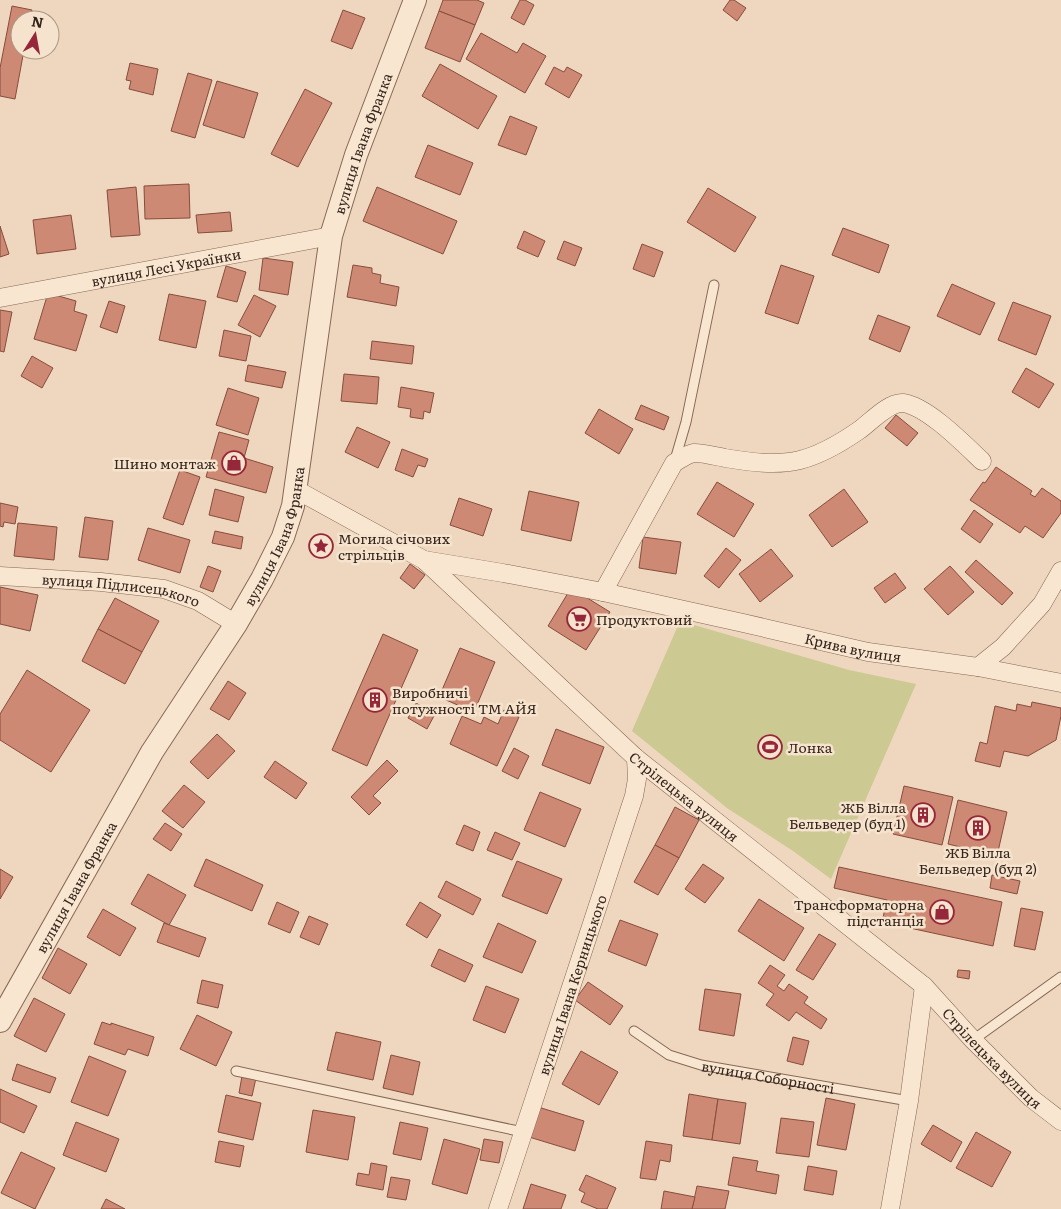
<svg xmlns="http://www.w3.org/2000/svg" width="1061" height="1209" font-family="Literata,serif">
<rect width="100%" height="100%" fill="#eed7be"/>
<!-- green -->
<polygon fill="#ccc992" points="680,621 849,670 916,684 831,879 793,851 727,808 632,731"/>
<!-- building -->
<g fill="#cd8973" stroke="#864d3c">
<polygon points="443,0 477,0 484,3 475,25 439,11"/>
<polygon points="520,0 525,0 534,5 524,25 511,18"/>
<polygon points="730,0 734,0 746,8 737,21 723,10"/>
<polygon points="12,6 32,10 30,20 20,20 20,50 24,50 15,99 0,96 0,68"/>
<polygon points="343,10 365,18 352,49 331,41"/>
<polygon points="439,11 475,25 460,62 425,48"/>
<polygon points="481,33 517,53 523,43 546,56 525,93 466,59"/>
<polygon points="130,63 158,69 153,95 129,89 131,81 126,80"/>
<polygon points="440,64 497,96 478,129 422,96"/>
<polygon points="554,67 564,72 567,67 582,75 569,98 545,84"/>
<polygon points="188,73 212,80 195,138 171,131"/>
<polygon points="217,81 258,93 244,138 203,125"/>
<polygon points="305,89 332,103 298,167 271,154"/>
<polygon points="510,116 537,127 526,155 498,145"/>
<polygon points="428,145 473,163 460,195 415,177"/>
<polygon points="189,184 190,218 145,219 144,186"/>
<polygon points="136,187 140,235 111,237 107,190"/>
<polygon points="377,187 457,221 443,254 363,221"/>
<polygon points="708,188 756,217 735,252 687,222"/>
<polygon points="230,212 232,231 198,233 196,215"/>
<polygon points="71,215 76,249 37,254 33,220"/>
<polygon points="0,226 9,254 0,257"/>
<polygon points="843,228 889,245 879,273 832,255"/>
<polygon points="524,231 545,241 538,257 517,248"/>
<polygon points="564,241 582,248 575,266 557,259"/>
<polygon points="642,244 663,252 654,277 633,269"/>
<polygon points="263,258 293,262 288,295 259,290"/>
<polygon points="353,265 372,268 372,273 381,275 380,283 399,287 396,306 347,297"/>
<polygon points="781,265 814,276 798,324 765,313"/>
<polygon points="226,266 246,272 237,302 217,297"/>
<polygon points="952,284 995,303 980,335 937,316"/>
<polygon points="48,293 76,301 74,311 87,315 76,351 34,339"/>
<polygon points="169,294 206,301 196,348 159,340"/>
<polygon points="254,295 276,306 260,337 238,325"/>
<polygon points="109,301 125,306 117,333 100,327"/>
<polygon points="1013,302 1051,316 1036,355 998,340"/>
<polygon points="0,310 12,312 4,352 0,351"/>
<polygon points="878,315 910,327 900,352 869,339"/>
<polygon points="224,330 251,336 246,361 219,356"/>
<polygon points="372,341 414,346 412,364 370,359"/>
<polygon points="32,356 53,368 42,388 21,376"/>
<polygon points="248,365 286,372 282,388 245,381"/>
<polygon points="1026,368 1054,384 1039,408 1012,392"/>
<polygon points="344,374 379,377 377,404 341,401"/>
<polygon points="401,387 434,393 430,413 424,411 423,419 410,417 411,409 398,407"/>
<polygon points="228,388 259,398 248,435 216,425"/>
<polygon points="641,405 669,417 664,430 635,419"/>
<polygon points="599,409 633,429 619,454 585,433"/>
<polygon points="896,415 918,433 907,446 885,428"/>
<polygon points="357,427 390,442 378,468 345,452"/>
<polygon points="219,432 249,440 244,458 273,467 266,493 206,477"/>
<polygon points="402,449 428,459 425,467 418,465 413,477 395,470"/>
<polygon points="996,467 1032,491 1030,494 1035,497 1042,488 1061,501 1061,513 1043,538 1025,526 1020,533 970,500 983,482 985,483"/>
<polygon points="180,470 200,477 183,525 163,518"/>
<polygon points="717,482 754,504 734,537 697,514"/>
<polygon points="215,489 244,497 238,522 209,515"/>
<polygon points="844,489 868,522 832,547 809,515"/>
<polygon points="529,491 579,502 571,541 521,530"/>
<polygon points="459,498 492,509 483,536 450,525"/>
<polygon points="0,503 18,507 15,524 4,522 3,527 0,526"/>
<polygon points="974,510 993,524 980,543 961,529"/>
<polygon points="85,517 113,521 108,560 79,557"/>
<polygon points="18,523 57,527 54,560 14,556"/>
<polygon points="148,528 190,540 180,573 138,560"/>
<polygon points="215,531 243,537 241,549 212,543"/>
<polygon points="643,537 681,542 676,574 639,568"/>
<polygon points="726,548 741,560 719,588 704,576"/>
<polygon points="771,549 793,576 760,602 739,574"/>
<polygon points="976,560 1013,593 1002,605 965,572"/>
<polygon points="410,564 425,575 414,589 400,578"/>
<polygon points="208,566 221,571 213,592 200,587"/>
<polygon points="950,566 974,592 948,615 924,589"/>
<polygon points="895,573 906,588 885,603 874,588"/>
<polygon points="0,587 38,595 30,631 0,624"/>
<polygon points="571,588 610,612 586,650 548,626"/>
<polygon points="115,598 159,621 142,652 98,629"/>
<polygon points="98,629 142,652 125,684 82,661"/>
<polygon points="383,634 418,650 367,766 332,750"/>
<polygon points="460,648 495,662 474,712 439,697"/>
<polygon points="27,670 90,710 51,772 0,740 0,714"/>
<polygon points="228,681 246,693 229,720 210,709"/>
<polygon points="1032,702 1061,708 1061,716 1056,740 1028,756 1004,751 1000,767 975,761 980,742 987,744 995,706 1016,711 1017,704 1031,707"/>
<polygon points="416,703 435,714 427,729 408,718"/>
<polygon points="504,710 519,717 497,766 450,744 462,716 481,724 484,717 498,724"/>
<polygon points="556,729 604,747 590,784 542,765"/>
<polygon points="217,734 235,751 208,779 190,762"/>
<polygon points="514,748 529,756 518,779 502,771"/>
<polygon points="387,760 398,771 373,796 381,803 369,815 351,797"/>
<polygon points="275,761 307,783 296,799 264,777"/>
<polygon points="184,785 205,802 183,828 162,811"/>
<polygon points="904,786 953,797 942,845 893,834"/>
<polygon points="540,792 581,809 565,847 524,830"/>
<polygon points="958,800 1007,812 997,856 948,844"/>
<polygon points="675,807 699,820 679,858 655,845"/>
<polygon points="165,823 182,834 171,851 153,839"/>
<polygon points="464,825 480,832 473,851 456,844"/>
<polygon points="495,832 520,843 512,860 487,850"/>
<polygon points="655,845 679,858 658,895 634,882"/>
<polygon points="206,859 263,885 252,911 194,886"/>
<polygon points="517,861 562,879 547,914 502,896"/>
<polygon points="703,864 724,878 705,903 685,889"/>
<polygon points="839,867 1002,902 993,946 882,922 887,900 834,888"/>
<polygon points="0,869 13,877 0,899"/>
<polygon points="148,874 186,895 169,925 131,904"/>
<polygon points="992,875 1020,881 1017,894 990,888"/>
<polygon points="446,881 481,899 473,915 438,897"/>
<polygon points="759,899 804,928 784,961 738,931"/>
<polygon points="277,902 299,912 290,933 268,924"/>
<polygon points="420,902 441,915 427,938 406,925"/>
<polygon points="1021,908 1043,912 1035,950 1014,946"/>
<polygon points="103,909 136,928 120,956 87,937"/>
<polygon points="309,916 328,924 319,945 300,937"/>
<polygon points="620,920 658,934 646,966 608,951"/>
<polygon points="164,923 206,938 199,957 157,942"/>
<polygon points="498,923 536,941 522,973 483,957"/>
<polygon points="819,934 836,944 813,980 796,970"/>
<polygon points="58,948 87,964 70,994 42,978"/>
<polygon points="439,949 473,965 465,982 431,966"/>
<polygon points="770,965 785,975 777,986 784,991 789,984 808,997 804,1003 827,1019 821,1029 796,1012 789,1021 766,1005 774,994 758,983"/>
<polygon points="958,970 970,971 969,979 957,977"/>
<polygon points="202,980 223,985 218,1008 197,1003"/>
<polygon points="588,982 623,1006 610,1025 575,1000"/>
<polygon points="486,986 519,999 505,1033 473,1020"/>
<polygon points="705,989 741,994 734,1036 699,1030"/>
<polygon points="34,998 65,1014 46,1052 14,1036"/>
<polygon points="197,1015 232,1032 216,1066 180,1049"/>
<polygon points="102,1022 111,1025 111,1023 154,1037 148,1056 128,1049 125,1055 94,1044"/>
<polygon points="336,1032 381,1042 373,1080 327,1070"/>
<polygon points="793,1037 809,1041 803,1065 787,1061"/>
<polygon points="581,1051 618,1072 599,1105 562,1084"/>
<polygon points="391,1055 420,1062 413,1095 383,1088"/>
<polygon points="89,1056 126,1071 108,1116 71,1102"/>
<polygon points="17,1064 56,1078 50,1093 12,1080"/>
<polygon points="242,1076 256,1078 252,1096 239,1093"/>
<polygon points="0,1089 37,1106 24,1133 0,1122"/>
<polygon points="689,1094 718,1099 712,1140 683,1136"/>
<polygon points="226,1095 261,1103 253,1140 218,1132"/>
<polygon points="826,1098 855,1104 846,1150 817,1145"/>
<polygon points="718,1099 746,1103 740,1144 712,1140"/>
<polygon points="538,1107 584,1121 575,1151 529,1137"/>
<polygon points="313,1110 355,1117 348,1160 306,1152"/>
<polygon points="781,1118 814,1122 809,1157 776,1153"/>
<polygon points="76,1122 119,1139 106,1172 63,1155"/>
<polygon points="400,1122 428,1128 421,1160 393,1154"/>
<polygon points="933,1125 962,1142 951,1162 921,1144"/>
<polygon points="976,1132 1011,1152 992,1187 956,1168"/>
<polygon points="444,1139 480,1149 467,1194 432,1184"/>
<polygon points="484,1139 503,1142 499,1163 480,1160"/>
<polygon points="219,1141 244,1146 240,1167 215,1162"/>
<polygon points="646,1141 672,1145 670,1162 660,1160 656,1180 640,1178"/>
<polygon points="21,1152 55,1168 35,1209 1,1193"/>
<polygon points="733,1157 758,1161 756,1171 779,1175 776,1194 728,1185"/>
<polygon points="371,1163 387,1166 383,1190 356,1185 358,1173 369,1175"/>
<polygon points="808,1166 837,1171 833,1195 804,1190"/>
<polygon points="586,1175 616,1188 607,1209 598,1209 581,1202 585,1193 579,1190"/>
<polygon points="391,1177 410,1180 406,1200 387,1197"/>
<polygon points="531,1184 566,1195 561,1209 523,1209"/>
<polygon points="697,1186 729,1191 725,1209 692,1209"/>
<polygon points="664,1191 695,1197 692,1209 661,1209"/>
<polygon points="106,1199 125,1209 101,1209"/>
</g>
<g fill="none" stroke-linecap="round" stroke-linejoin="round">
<!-- service casing -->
<g stroke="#866857" stroke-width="11">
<g id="service">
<polyline points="675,460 686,422 714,285"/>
<path id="s1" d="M634,1031l35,24 32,10 208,36"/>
<polyline points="973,1040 1061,977"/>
<polyline points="236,1071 523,1132"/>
</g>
</g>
<!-- minor casing -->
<g stroke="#866857" stroke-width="19">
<g id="minor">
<path id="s2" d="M0,298l331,-62"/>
<path id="s3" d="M295,489l129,71 212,198 288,228 49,54 58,58 30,23"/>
<path id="s4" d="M424,560l79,13 100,19 140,31 125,29 110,15 25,-20 39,-43 19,-33"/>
<path id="s5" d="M0,576l101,6 63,7 34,12 38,23"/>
<path d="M603,592l71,-129c7,-4 13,-9 20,-10 10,0 21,3 31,5 24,4 51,8 75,2 20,-5 42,-18 58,-29 12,-8 30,-29 45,-28 24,3 61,41 79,58"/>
<polyline points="978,667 1061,683"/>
<path id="s6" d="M498,1209l136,-413 3,-17 -1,-21"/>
<polyline points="890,1209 909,1101 924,986"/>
</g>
</g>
<!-- tertiary casing -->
<g stroke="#866857" stroke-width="24">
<g id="tertiary">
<path id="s7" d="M0,1021l152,-269 84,-128 26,-45 21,-42 10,-31 38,-270 25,-81 59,-155"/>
</g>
</g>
<!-- service -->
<use href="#service" stroke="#f9e6d1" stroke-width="9"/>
<!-- minor -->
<use href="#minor" stroke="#f9e6d1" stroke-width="18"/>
<!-- tertiary -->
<use href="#tertiary" stroke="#f9e6d1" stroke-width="22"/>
</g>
<!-- icons -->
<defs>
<g id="shop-ring" transform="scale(1.25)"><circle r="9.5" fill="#f6e3cd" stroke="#96263a" stroke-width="1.5"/><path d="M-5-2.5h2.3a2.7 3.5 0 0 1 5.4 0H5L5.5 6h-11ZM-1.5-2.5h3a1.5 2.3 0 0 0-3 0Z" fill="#96263a"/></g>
<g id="sight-ring" transform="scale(1.25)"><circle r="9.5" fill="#f6e3cd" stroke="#96263a" stroke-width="1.5"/><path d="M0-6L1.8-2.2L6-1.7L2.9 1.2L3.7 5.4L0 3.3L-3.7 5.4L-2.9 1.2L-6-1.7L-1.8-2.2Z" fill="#96263a"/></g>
<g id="supermarket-ring" transform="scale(1.25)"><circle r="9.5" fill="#f6e3cd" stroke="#96263a" stroke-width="1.5"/><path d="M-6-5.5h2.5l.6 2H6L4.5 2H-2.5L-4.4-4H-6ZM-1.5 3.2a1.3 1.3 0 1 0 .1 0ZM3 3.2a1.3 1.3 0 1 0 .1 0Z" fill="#96263a"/></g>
<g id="building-ring" transform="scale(1.25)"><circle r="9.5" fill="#f6e3cd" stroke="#96263a" stroke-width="1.5"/><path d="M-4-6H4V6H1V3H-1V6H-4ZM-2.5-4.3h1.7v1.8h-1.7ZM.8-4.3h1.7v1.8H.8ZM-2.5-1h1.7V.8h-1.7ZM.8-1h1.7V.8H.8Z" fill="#96263a"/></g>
<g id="stadium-ring" transform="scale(1.25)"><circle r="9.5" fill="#f6e3cd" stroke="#96263a" stroke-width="1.5"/><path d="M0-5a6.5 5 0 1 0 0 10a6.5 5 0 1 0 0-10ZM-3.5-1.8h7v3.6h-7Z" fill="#96263a"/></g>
</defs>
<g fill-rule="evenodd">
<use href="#shop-ring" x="234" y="463"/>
<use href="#sight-ring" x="321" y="546"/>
<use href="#supermarket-ring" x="579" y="619"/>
<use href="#building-ring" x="375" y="700"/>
<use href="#stadium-ring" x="770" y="747"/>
<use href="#building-ring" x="923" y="815"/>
<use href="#building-ring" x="978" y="828"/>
<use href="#shop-ring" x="942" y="912"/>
</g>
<g text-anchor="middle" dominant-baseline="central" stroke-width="5" stroke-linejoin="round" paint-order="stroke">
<!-- street labels -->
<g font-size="14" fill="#35241b" stroke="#f6e3cd">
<text stroke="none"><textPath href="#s7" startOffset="964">вулиця Івана Франка</textPath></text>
<text stroke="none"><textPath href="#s2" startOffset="169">вулиця Лесі Українки</textPath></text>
<text stroke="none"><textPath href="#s7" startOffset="559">вулиця Івана Франка</textPath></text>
<text stroke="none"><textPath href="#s5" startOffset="122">вулиця Підлисецького</textPath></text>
<text stroke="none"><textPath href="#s4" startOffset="438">Крива вулиця</textPath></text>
<text stroke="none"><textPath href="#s3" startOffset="499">Стрілецька вулиця</textPath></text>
<text stroke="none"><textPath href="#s7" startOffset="154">вулиця Івана Франка</textPath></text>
<text stroke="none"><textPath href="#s6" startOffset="236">вулиця Івана Керницького</textPath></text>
<text stroke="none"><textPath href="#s3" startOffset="904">Стрілецька вулиця</textPath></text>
<text stroke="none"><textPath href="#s1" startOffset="144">вулиця Соборності</textPath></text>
</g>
<!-- poi labels -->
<g font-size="14" fill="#35241b" stroke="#f6e3cd" text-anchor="start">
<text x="216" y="463" text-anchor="end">Шино монтаж</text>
<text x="338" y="538">Могила січових<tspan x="338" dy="16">стрільців</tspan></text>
<text x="596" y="619">Продуктовий</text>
<text x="392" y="692">Виробничі<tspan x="392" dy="16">потужності ТМ АЙЯ</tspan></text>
<text x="788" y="747">Лонка</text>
<text x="906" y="807" text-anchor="end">ЖБ Вілла<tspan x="906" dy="16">Бельведер (буд 1)</tspan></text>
<text x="978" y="852" text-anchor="middle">ЖБ Вілла<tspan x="978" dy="16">Бельведер (буд 2)</tspan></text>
<text x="924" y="904" text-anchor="end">Трансформаторна<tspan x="924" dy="16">підстанція</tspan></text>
</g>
</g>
<!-- north arrow -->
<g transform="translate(35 35) rotate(11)"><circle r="24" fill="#f6e3cd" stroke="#a99786"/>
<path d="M0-4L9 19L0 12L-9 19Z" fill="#96263a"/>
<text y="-8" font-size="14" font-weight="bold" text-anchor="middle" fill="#35241b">N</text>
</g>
</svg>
